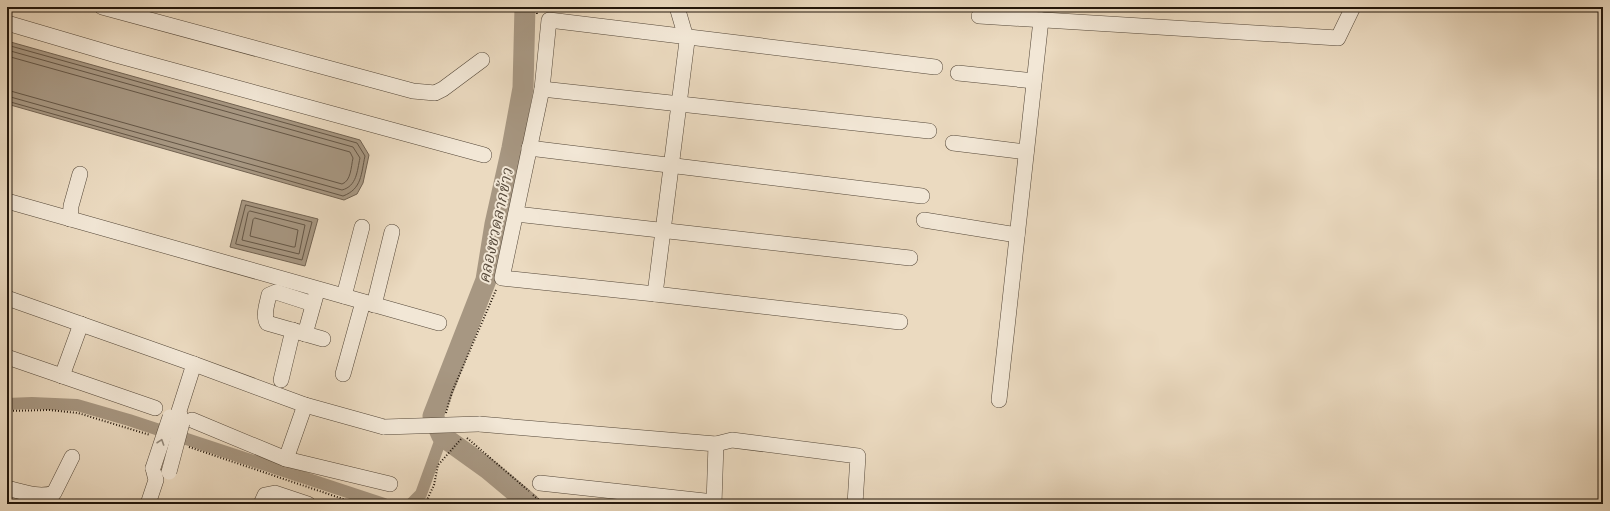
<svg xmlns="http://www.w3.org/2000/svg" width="1610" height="511" font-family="'Libre Bodoni','Noto Serif Thai',serif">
<rect width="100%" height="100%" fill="#ebdac0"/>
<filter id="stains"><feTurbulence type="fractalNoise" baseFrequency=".005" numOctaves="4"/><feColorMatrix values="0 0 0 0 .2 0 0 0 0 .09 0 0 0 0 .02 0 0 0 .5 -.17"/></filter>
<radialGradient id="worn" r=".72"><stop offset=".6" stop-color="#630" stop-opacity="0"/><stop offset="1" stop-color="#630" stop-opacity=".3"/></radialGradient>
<!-- water -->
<g fill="#a79782" stroke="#726352">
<polygon points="7,41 360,140 369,155 363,183 357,194 344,200 7,104"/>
<polygon points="242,200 318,219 305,266 230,247"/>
</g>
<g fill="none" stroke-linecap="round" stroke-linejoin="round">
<!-- shore -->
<g stroke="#645646" stroke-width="1">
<path d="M7,45l350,98 8,13c-4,18 -3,33 -22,40l-336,-95"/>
<path d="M7,50l346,97 7,11c-3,13 -3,28 -18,32l-335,-94"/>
<path d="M7,56l343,96 3,6c-2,9 -2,23 -11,26l-335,-94"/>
<polygon points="246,205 312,222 302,260 236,244"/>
<polygon points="250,211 305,225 299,254 242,240 248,213"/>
<polygon points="255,218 298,230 295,247 293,247 250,236 253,220"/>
</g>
<!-- canal -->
<g stroke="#a79782" stroke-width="12">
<polyline points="7,404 32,403 77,405 129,420 384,504"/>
<polyline points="411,504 421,494 442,436"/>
</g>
<!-- river -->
<polyline stroke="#a79782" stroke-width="21" points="525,7 523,88 512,148 495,224 486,280 433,416 442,436 488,469 530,504"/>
<!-- minor casing -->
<g stroke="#544738" stroke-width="16">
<g id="minor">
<polyline points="102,7 413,91 435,93 443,89 482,60"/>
<polyline points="979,16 1338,38 1353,7"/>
<polyline points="7,23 116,55 484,155"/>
<polyline points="958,73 1034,81"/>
<polyline points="542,89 929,131"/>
<polyline points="953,143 1026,152"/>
<polyline points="529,148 922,196"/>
<polyline points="7,201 439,323"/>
<polyline points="516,214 910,258"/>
<polyline points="70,219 71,206 80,174"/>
<polyline points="924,220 1017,235"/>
<polyline points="655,294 687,41 677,7"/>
<polyline points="344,296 362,227"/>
<polyline points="7,298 194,364 305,405 384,427"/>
<path d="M313,304l-37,-12 -7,3c-2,9 -6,20 -2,28l56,16"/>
<polyline points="374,305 392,232"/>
<polyline points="900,322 655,294 502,278 542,89 549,20 935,67"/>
<polyline points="305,334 316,295"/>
<polyline points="7,357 155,408"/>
<polyline points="343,374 363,302"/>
<polyline points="62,376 81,324"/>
<polyline points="281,380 293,330"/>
<polyline points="999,400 1041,20"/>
<polyline points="192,420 286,459 390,484"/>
<polyline points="182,423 179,411 194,364"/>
<polyline points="479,424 716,444 714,504"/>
<polyline points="716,444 732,440 858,456 855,504"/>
<polyline points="286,459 305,405"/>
<polyline points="540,483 714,502"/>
<path d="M7,488c16,4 32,10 47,5l18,-36"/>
<polyline points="148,504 156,480 153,468"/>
<polyline points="261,504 265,495 275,493 308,504"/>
</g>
</g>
<!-- path -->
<g stroke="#22160b" stroke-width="2" stroke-dasharray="1 2" stroke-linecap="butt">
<polyline points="536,7 537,14"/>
<polyline points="7,411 49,410 78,413 150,435"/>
<polyline points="446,413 452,392 496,290"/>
<polyline points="467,438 529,491"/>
<polyline points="189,447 358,504"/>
<polyline points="533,495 544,504"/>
<polyline points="425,504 434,485 438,465 462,438"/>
</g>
<!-- minor -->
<use href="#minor" stroke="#f2e7d6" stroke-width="15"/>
<!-- minor-bridge casing -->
<g stroke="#544738" stroke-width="16" stroke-linecap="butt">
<g id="minor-bridge">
<polyline points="384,427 479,424"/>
<polyline points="153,468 170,417"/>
<polyline points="169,472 182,423"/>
</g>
</g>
<!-- minor-bridge -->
<use href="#minor-bridge" stroke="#f2e7d6" stroke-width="15"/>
</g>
<!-- one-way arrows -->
<defs><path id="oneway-chevron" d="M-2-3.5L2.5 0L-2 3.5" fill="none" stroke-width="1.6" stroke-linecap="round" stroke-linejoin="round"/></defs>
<use stroke="#94897b" href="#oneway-chevron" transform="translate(161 442) rotate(-71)"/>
<g text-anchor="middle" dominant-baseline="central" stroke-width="4" stroke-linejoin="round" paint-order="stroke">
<!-- water labels -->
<g font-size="16" font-style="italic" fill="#574a3b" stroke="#f2e7d6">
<text transform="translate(496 226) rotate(-78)">คลองชวดลากข้าว</text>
</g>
</g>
<!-- margin -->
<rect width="1610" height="511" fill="none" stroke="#ebdac0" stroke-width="24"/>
<rect x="8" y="8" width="1594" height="495" fill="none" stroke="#22160b" stroke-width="2"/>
<rect x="12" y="12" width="1586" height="487" fill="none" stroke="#22160b"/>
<rect width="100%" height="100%" filter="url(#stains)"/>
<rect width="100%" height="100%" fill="url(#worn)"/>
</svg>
